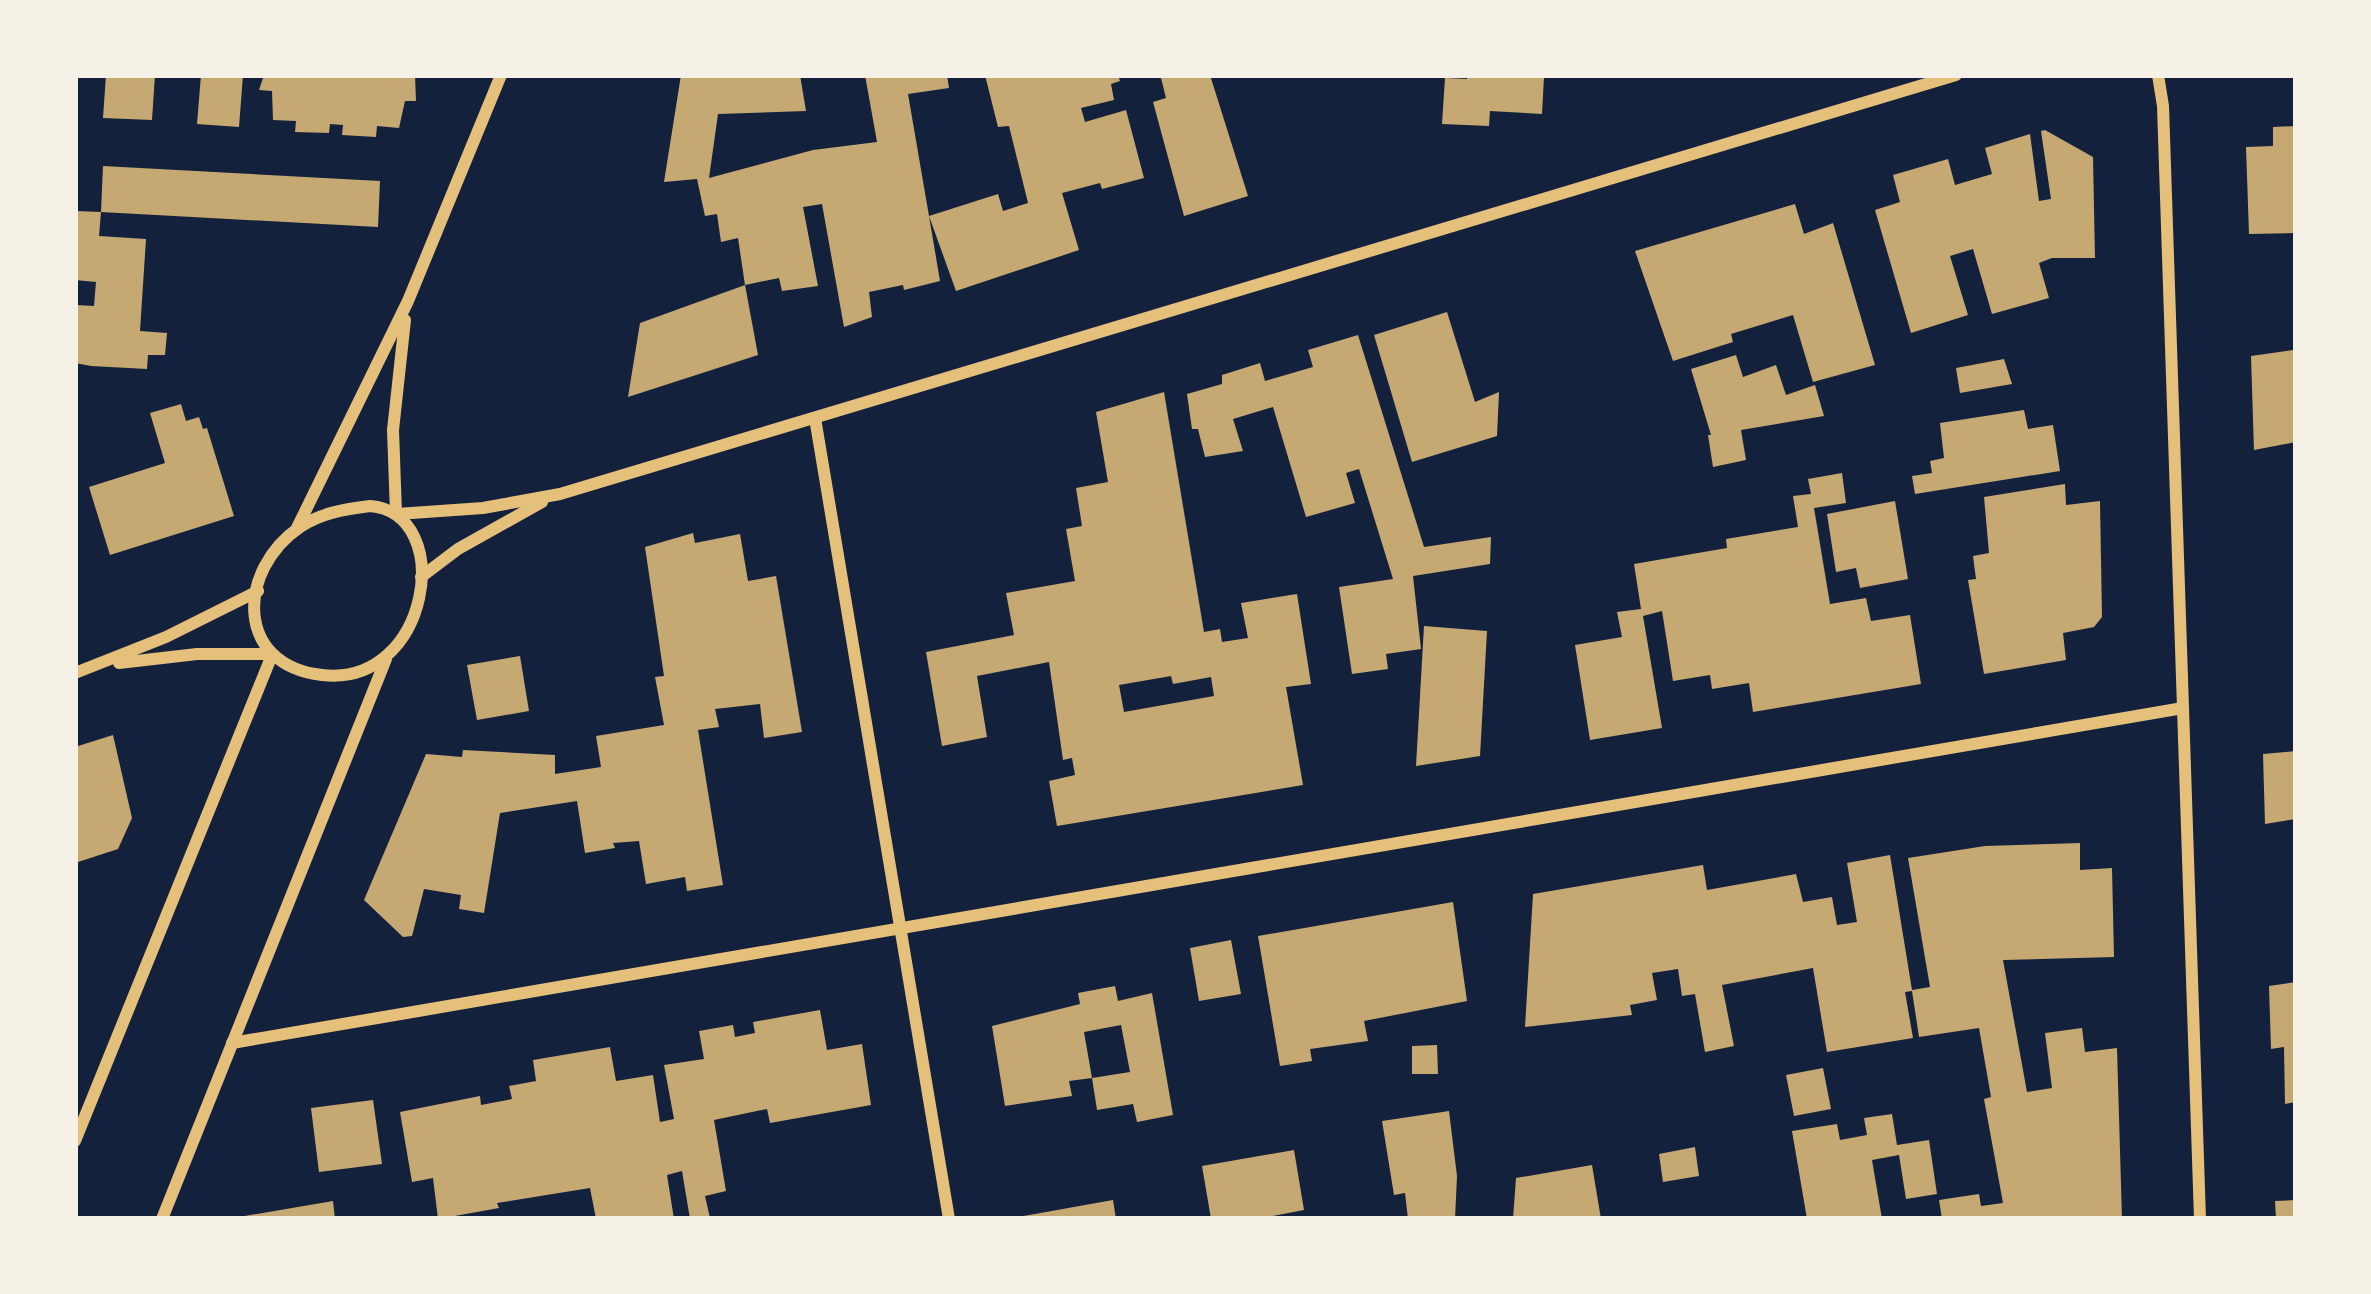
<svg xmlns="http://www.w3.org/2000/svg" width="2371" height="1294" font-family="Jost,sans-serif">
<rect width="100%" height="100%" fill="#14213d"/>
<!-- building -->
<g fill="#c6a872" fill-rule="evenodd">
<polygon points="106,75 155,75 152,120 103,118"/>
<polygon points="201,75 243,75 239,127 197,124"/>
<polygon points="264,75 415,75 416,101 405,101 399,128 377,126 376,137 342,135 343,125 330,124 329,133 295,132 296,121 273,120 272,91 259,90"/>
<polygon points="681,75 800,75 806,111 718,114 709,178 813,150 877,142 865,75 947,75 949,88 908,94 929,216 998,194 1003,211 1028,203 1009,126 998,127 985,75 1118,75 1120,81 1111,84 1114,100 1081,108 1085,122 1126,110 1144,178 1102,189 1100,183 1062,193 1079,250 956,291 929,216 940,281 904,290 903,285 869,292 872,317 844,327 822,204 803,207 818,286 782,291 779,278 745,285 738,238 721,242 717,214 705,216 697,179 664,182"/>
<polygon points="1173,75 1210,75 1248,196 1184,216 1153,102 1166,98 1161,78"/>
<polygon points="1467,75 1544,77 1542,114 1490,111 1489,126 1442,124 1445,78 1467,79"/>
<polygon points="2296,126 2296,233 2249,234 2246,147 2273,146 2273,127"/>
<polygon points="2045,130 2093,157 2095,258 2052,258 2039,263 2049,298 1992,314 1973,249 1950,256 1968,315 1911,333 1875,210 1900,202 1893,175 1948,159 1955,185 1992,174 1985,148 2030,134 2039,201 2051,199 2041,131"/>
<polygon points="103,166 380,181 378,227 101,212 99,236 146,239 140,331 167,333 165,355 148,355 147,369 91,366 75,363 75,305 94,306 96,282 75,280 75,211 101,212"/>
<polygon points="1795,204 1804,234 1833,223 1875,365 1813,382 1793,315 1731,334 1733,342 1673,361 1635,251"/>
<polygon points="745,285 758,355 628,397 640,323"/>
<polygon points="1447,312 1475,402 1499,392 1497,436 1412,462 1374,335"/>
<polygon points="1358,335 1424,547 1491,537 1490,564 1413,576 1421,649 1386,654 1388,669 1352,674 1339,587 1393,579 1359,469 1346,473 1355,503 1306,517 1273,407 1233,419 1243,451 1205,457 1198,429 1192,429 1187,394 1222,384 1222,375 1260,363 1265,381 1313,367 1308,350"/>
<polygon points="2293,350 2296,442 2254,450 2251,356"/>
<polygon points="1736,355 1743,377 1776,365 1786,395 1815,385 1824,416 1741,430 1746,460 1713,467 1708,435 1711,435 1691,369"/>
<polygon points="2004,359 2012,384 1960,393 1956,368"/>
<path d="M1164,392l40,240 16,-3 2,13 26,-4 -7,-35 56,-9 14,90 -25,3 17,98 -246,41 -8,-45 26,-6 -3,-17 -9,2 -14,-98 -72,14 10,61 -45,9 -16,-94 88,-17 -8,-42 69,-12 -9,-52 16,-3 -6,-38 32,-6 -12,-70zM1171,676l2,8 38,-7 3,19 -90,16 -5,-27z"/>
<polygon points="181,404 186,421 199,417 203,429 207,428 234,516 110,555 89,487 165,463 150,413"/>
<polygon points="2024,410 2028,429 2053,425 2060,471 1915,494 1912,476 1932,473 1930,461 1944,458 1940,423"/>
<polygon points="1842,473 1846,503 1814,508 1830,604 1866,598 1871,621 1910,615 1921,684 1753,712 1749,683 1712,689 1710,675 1673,681 1662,611 1643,616 1662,728 1590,740 1575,645 1622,637 1617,612 1641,609 1634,564 1727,548 1726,539 1798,527 1793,496 1811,494 1808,479"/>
<polygon points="2065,484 2066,505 2100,501 2102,617 2094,627 2063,633 2066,660 1984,674 1968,580 1976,579 1973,556 1989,553 1984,497"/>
<polygon points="1895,501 1908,579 1860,588 1856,568 1836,572 1827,514"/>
<polygon points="693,533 695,543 740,534 748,581 776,576 802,732 764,738 760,704 715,709 719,727 698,730 723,885 687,891 685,877 646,884 639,841 613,843 615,848 585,853 577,801 500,813 484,913 459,909 461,895 424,889 412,936 403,937 364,900 426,754 462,757 463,750 555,755 555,774 601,767 596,736 664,725 655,677 664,676 645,547"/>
<polygon points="1424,626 1487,631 1480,756 1416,766"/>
<polygon points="520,656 529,711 477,720 467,665"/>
<polygon points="113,735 132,818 118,849 75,863 75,747"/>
<polygon points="2296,751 2296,819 2265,824 2263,754"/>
<polygon points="2080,843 2080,870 2112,868 2114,957 2003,960 2027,1092 2052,1088 2045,1033 2082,1028 2085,1052 2117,1048 2122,1219 1942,1219 1939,1200 1979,1194 1981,1206 2003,1203 1984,1099 1991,1097 1979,1028 1919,1037 1912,991 1905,992 1913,1038 1827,1052 1813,968 1722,985 1734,1046 1705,1052 1695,994 1682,996 1678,969 1652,973 1657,1000 1630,1005 1632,1015 1525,1027 1533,894 1703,865 1707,890 1796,874 1803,902 1832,897 1837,925 1857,922 1847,863 1890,855 1912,990 1930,987 1908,858 1985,846"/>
<polygon points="1453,902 1467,1001 1364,1021 1368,1041 1310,1049 1312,1061 1280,1066 1258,936"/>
<polygon points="1231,940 1241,994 1199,1001 1190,948"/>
<polygon points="2296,982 2296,1102 2285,1104 2284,1047 2271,1049 2269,986"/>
<polygon points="1115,986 1118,1001 1152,993 1173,1115 1137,1122 1133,1104 1097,1110 1092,1078 1130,1072 1121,1025 1084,1032 1092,1078 1069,1081 1072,1096 1005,1106 992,1026 1080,1004 1078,993"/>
<polygon points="820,1010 827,1050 862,1044 871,1105 770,1123 767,1109 714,1120 726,1191 705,1196 710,1218 690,1219 682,1171 667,1175 674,1219 596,1219 590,1188 497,1203 499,1208 438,1219 433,1178 412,1182 400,1112 480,1096 481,1105 512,1099 509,1086 536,1081 533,1060 610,1047 616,1081 653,1075 660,1122 674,1119 664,1065 704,1059 699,1031 733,1025 735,1037 755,1033 753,1022"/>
<polygon points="1437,1045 1438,1074 1412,1074 1412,1046"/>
<polygon points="1823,1068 1831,1109 1794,1116 1786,1075"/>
<polygon points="373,1100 382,1164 319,1172 311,1108"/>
<polygon points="1449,1111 1457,1176 1455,1219 1408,1219 1405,1193 1394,1195 1382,1121"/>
<polygon points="1892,1114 1897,1145 1929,1140 1937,1194 1906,1199 1899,1155 1872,1160 1882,1219 1807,1219 1792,1131 1837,1124 1840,1140 1867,1135 1864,1118"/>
<polygon points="1695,1147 1699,1176 1663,1182 1659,1154"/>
<polygon points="1294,1150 1304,1210 1257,1219 1211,1219 1202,1166"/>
<polygon points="1592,1165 1601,1219 1513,1219 1516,1178"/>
<polygon points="1113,1200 1116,1219 1018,1219 1018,1217"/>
<polygon points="2296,1200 2296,1219 2276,1219 2275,1201"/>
<polygon points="333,1201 335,1219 239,1219 239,1217"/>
</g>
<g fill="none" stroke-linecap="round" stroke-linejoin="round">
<!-- minor -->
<g stroke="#e5c07b" stroke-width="12">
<polyline points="2158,75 2163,106 2200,1219"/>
<polyline points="815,418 949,1219"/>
<path d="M370,506c87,7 60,182 -48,169 -88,-10 -85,-105 -22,-148 21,-14 45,-18 70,-21z"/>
<polyline points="396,513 393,430 405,320"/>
<polyline points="397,514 483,508 560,494 1956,75"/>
<polyline points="297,528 408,301 501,75"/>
<polyline points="421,577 458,549 542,502"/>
<polyline points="119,663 197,654 270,654"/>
<polyline points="75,673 166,637 258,591"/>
<polyline points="232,1043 2183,708"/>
<polyline points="75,1141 272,655"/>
<polyline points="162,1219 386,659"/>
</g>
</g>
<!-- border -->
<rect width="2371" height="1294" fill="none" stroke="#f6f1e7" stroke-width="156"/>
</svg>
